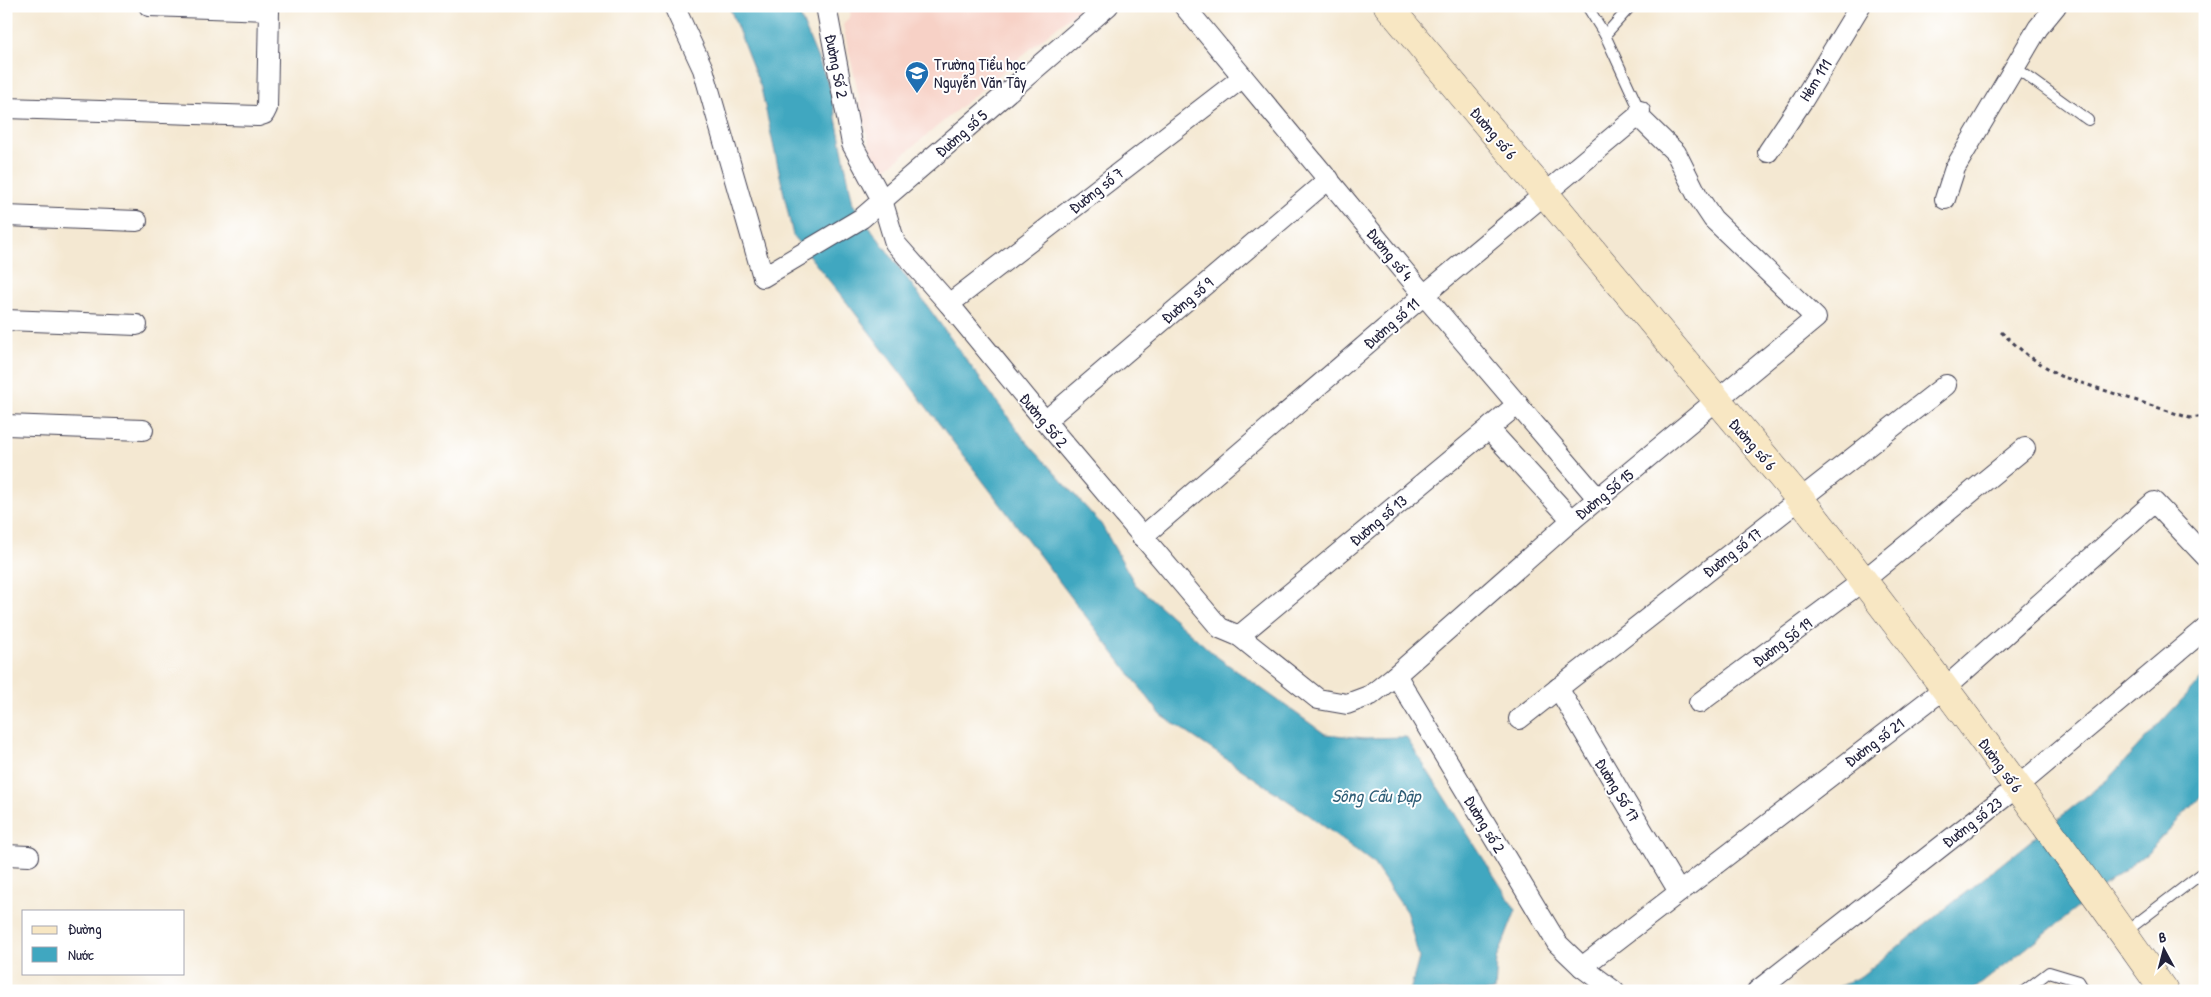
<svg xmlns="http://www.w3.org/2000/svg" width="2211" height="997" font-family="'Patrick Hand',sans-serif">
<rect width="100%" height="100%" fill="#fff"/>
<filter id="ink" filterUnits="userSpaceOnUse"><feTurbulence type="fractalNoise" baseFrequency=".02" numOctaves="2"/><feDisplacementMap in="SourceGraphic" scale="10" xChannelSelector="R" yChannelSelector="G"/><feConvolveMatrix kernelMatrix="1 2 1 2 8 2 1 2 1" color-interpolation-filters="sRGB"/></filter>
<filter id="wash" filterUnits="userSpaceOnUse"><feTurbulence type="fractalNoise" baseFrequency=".0096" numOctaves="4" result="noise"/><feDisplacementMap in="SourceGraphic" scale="20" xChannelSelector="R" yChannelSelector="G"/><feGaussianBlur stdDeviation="1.12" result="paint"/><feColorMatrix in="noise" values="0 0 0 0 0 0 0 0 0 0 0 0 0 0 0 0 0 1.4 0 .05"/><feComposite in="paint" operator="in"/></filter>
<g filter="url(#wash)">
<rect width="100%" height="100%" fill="#f4e8d2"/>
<!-- built -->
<polygon fill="#f7d1c6" points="848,6 1082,6 886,169 874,164 843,25 851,15"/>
<!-- water -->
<g fill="#40a7c0" stroke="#31647e">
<polygon points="729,6 796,6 830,88 853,204 1024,439 1101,524 1135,584 1216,656 1325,734 1365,738 1406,737 1516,910 1497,959 1495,991 1410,991 1419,958 1407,913 1373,863 1309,815 1161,715 848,304 793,236 761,88"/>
<polygon points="2205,675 2205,792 2148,852 1972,991 1830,991 1861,976 2108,779"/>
<polygon points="429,982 492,991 382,991"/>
</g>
</g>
<g filter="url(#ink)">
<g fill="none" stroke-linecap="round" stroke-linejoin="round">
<!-- lane casing -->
<g stroke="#424052" stroke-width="12">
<g id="lane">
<polyline points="1587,6 1605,35 1640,111"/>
<polyline points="1605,35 1631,6"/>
<polyline points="2016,68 2088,120"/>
<polyline points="2124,933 2205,871"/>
<polyline points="2024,991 2049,972 2079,981 2085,991"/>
</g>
</g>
<!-- street casing -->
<g stroke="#424052" stroke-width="22">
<g id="street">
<polyline points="149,6 269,10 269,6"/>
<polyline points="674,6 703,69 763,277 862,218 1108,6"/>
<polyline points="826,6 852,144 882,200 895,243 949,304 1045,421 1220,628 1239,636 1318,699 1347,704 1371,695 1396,675 1572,520 1816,318 1713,219 1697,195 1676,153 1638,116"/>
<polyline points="1184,6 1424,295 1599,500"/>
<polyline points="6,108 258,116 264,114 267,108 269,10"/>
<polyline points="1768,152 1803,100 1860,6"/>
<polyline points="1945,199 1955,168 2038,28 2056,6"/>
<polyline points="6,216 137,221"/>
<polyline points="949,304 1243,77"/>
<polyline points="6,320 137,325"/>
<polyline points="1045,421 1329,179"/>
<polyline points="6,425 143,430"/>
<polyline points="1489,429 1572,520"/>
<polyline points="1142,537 1424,295 1638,116 1640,111"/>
<polyline points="1239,636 1518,404"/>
<polyline points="1396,675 1557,943 1582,967 1614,991"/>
<polyline points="1558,688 1679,892"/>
<polyline points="1699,703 1864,580 2025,448"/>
<polyline points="1519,719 1946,385"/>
<polyline points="6,855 29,856"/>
<polyline points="1582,967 1945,688 2154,502 2205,556"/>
<polyline points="1757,991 2017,787 2205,629"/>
</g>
</g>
<!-- secondary casing -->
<g stroke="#424052" stroke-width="29">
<path id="secondary" d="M1388,6l412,493c126,160 246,325 364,492"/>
</g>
<!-- path -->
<polyline stroke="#424052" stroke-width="3" stroke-dasharray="4 4" stroke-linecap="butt" points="2001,332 2027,355 2060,376 2190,418 2205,416"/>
<!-- lane -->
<use href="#lane" stroke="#fff" stroke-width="10"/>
<!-- street -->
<use href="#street" stroke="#fff" stroke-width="20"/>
<!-- secondary -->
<use href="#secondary" stroke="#f8e7c3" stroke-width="28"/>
</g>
</g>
<!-- icons -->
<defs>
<g id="school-pin" transform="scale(1.25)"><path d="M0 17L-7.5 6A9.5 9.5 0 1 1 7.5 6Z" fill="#1f6fb2" stroke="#fff"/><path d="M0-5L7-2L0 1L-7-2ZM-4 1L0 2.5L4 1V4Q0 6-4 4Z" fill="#fff"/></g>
</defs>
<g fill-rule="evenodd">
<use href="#school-pin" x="917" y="73"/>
</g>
<g text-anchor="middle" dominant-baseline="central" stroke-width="4" stroke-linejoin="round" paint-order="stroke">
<!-- poi labels -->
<g font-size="16" fill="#22223b" stroke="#fff" text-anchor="start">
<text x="934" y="64">Trường Tiểu học<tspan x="934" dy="18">Nguyễn Văn Tây</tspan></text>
</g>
<!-- street labels -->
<g font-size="16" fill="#22223b" stroke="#fff">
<text transform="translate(837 66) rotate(79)">Đường Số 2</text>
<text transform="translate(1815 80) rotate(-58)">Hẻm 111</text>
<text transform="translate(961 133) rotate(-41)">Đường số 5</text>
<text transform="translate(1494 133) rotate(50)">Đường số 6</text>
<text transform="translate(1096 190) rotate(-38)">Đường số 7</text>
<text transform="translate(1390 254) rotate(51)">Đường số 4</text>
<text transform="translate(1187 300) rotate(-40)">Đường số 9</text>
<text transform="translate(1391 323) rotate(-41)">Đường số 11</text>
<text transform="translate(1044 420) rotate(50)">Đường Số 2</text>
<text transform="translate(1753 444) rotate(49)">Đường số 6</text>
<text transform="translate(1604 494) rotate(-39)">Đường Số 15</text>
<text transform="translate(1378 520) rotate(-40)">Đường số 13</text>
<text transform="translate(1732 552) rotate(-38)">Đường số 17</text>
<text transform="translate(1782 642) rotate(-37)">Đường Số 19</text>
<text transform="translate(1874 742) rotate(-37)">Đường số 21</text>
<text transform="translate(2001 765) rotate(54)">Đường số 6</text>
<text transform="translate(1618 790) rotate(59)">Đường Số 17</text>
<text transform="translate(1972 822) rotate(-38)">Đường số 23</text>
<text transform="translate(1485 824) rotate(59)">Đường số 2</text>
</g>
<!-- water labels -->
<g font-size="18" font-style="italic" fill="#305e77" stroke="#fff">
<text x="1376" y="795">Sông Cầu Đập</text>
</g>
</g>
<!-- margin -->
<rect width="2211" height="997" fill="none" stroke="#fff" stroke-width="25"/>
<!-- legend -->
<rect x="22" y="910" width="162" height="65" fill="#ffffff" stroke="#a7a7b1"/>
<rect x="32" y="926" width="25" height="8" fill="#f8e7c3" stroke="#a7a7b1"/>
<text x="68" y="934" font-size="15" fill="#22223b">Đường</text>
<rect x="32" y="947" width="25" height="15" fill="#40a7c0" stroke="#a7a7b1"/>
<text x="68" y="960" font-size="15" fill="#22223b">Nước</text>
<!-- north arrow -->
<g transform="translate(2164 950) rotate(353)" stroke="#ffffff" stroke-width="4" paint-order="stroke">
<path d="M0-4L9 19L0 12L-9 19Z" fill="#22223b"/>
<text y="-8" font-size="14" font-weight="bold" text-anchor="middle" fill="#22223b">B</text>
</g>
</svg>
